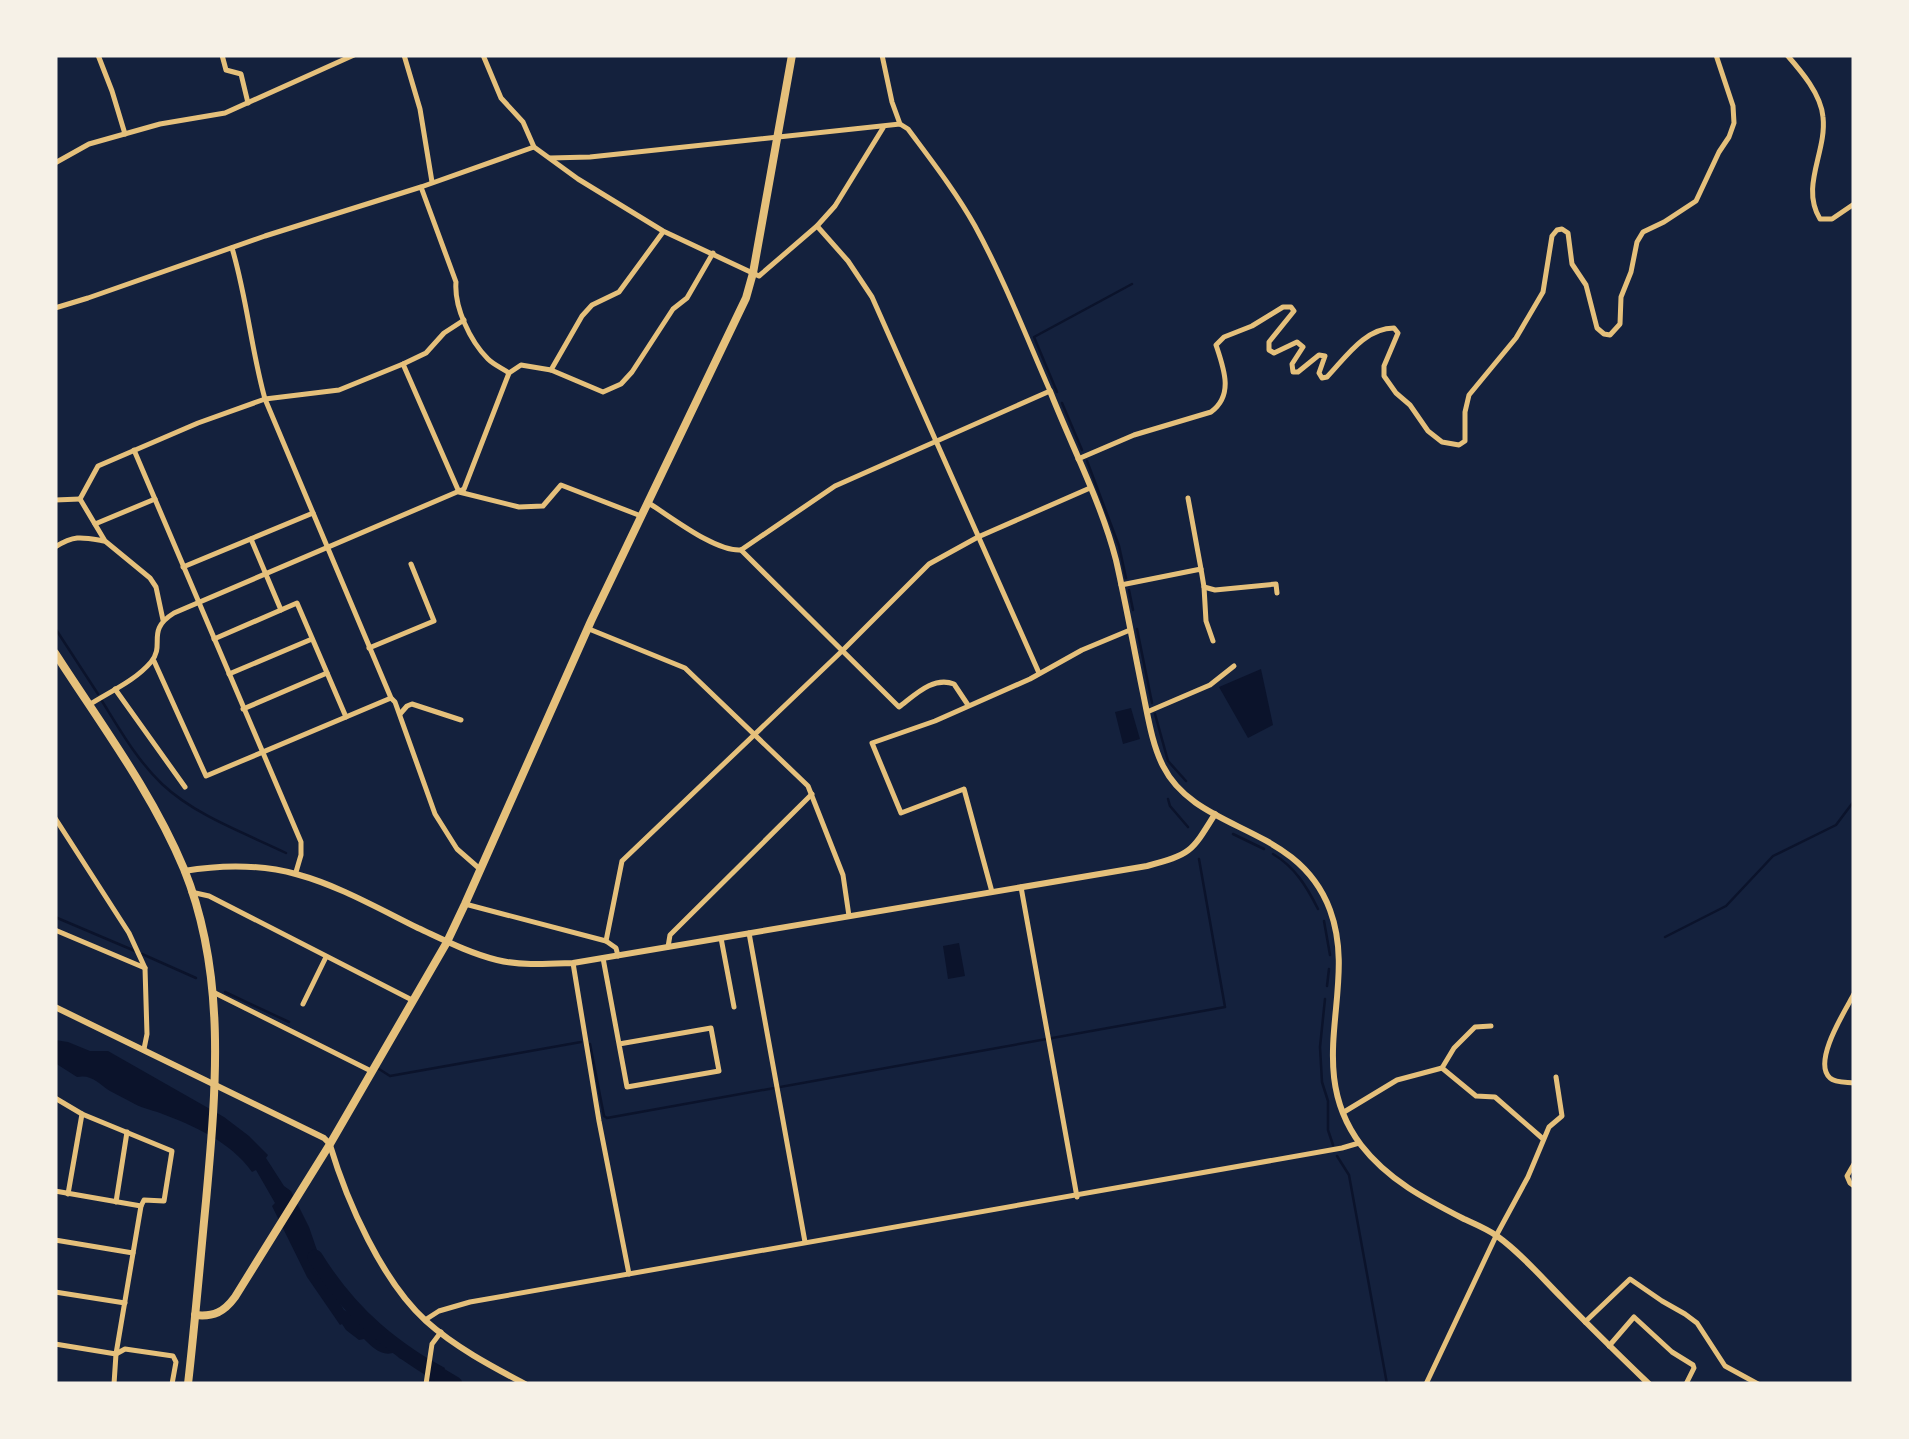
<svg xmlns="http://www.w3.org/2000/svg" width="1909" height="1439" font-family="Lato,sans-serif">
<rect width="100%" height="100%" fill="#14213d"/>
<!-- water -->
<g fill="#0b132b">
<polygon points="1261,669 1273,725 1248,738 1219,687"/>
<polygon points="1131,708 1140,739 1123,744 1115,712"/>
<polygon points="959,943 965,976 948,979 943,946"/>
<path d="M55,1040l13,2 22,9h18l116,66 25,19 19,19 -2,3 18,28 7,5 18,36 20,58 15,25 29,14 24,22h4l-1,7 11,3 7,-3 27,15 -8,16h-5l-10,-16 -23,-10 -4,-6c-12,6 -23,-5 -31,-13l-5,1 -13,-10 -4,-6 -2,1 -33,-48 -35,-71 3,-3 -19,-33 -4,2c-22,-31 -58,-46 -92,-59 -9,-3 -21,-6 -29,-11 -7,-4 -14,-7 -21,-11 -11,-7 -18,-17 -33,-14l-22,-14z"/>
</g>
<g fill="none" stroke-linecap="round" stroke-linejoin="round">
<!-- stream -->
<g stroke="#0b132b" stroke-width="2.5">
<polyline points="1057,392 1034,337 1132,284"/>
<polyline points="1062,403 1082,450"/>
<polyline points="1087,461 1119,546 1126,578"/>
<polyline points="1129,590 1133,610"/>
<polyline points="55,628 98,694"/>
<polyline points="1137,629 1152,703"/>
<path d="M102,701c18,29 35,59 60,83 34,32 83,49 124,69"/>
<polyline points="1155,714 1168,761 1186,781"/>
<polyline points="1168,799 1170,806 1188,827"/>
<polyline points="1233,834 1264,849"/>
<path d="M1273,854c22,13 34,33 45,55"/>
<polyline points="55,917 135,951"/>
<polyline points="1324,921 1330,955"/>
<polyline points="1665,937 1726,906 1773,856 1836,825 1854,801"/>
<polyline points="142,954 196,978"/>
<polyline points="1327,986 1329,969"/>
<polyline points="225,992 289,1022"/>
<polyline points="1325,999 1320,1047 1322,1082 1328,1101 1328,1130 1333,1145"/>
<polyline points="590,1044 604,1116 607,1118 1225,1007 1199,859"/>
<polyline points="379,1069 390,1076 581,1042"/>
<polyline points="1337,1156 1349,1175 1387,1384"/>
</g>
<!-- river -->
<path stroke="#0b132b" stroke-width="15" d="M315,1257c38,61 79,92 140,127"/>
<!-- minor -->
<g stroke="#e5c07b" stroke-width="5">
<polyline points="98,55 112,91 125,134"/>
<polyline points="222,55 226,70 241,74 248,103"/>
<polyline points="404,55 420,109 432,182"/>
<polyline points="483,55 501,98 523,122 534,147 578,179 663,231 759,276 817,226 835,206 883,128"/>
<polyline points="882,55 892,102 900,124"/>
<path d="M1787,55c14,16 34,39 36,62 4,35 -23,69 -3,102h12l22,-15"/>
<path d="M550,158l40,-1 310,-33 8,5c23,31 48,63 67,97 29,53 51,110 75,165l-215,95 -94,64c-26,2 -71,-34 -94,-48"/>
<polyline points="55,163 89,144 160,124 225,113 354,55"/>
<path d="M421,187l35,95c-2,25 14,59 32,77 6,6 14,9 21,14"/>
<polyline points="817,226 848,261 872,297 1039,673"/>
<path d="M232,248c15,50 19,101 33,151l126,299 4,4 40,112 22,35 24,21"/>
<polyline points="55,308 88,298 265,236 421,187 534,147"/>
<polyline points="403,364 459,492 519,507 543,506 561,485 641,516"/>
<polyline points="551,370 582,316 592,305 619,292 663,232"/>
<polyline points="134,450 301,842 301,855 296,872"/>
<path d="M1078,459l56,-24 77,-23c23,-17 13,-43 5,-67l8,-8 28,-11 31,-19h8l3,4 -25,31v8l5,3 23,-11 6,5 -11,17 1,8h5l21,-17 6,1 -6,17 3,5 5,-1c19,-20 38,-49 67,-49l4,5 -14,33v10l12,17 14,12 18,26 14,11 17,3 6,-4v-29l4,-17 47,-57 27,-46 9,-56 5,-6 5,-1 6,4 4,31 14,21 11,43 7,6 6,1 10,-11 1,-27 10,-25 6,-30 6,-10 21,-10 32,-21 23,-49 10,-15 5,-14 -1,-17 -17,-51"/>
<polyline points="1188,498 1201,569"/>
<polyline points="80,499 98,466 198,423 265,399 339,390 403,364 426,353 444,333 464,320"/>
<polyline points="80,499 105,541 150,578 156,587 163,620"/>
<polyline points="55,500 80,499"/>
<polyline points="95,524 155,499"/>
<polyline points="251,539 281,610"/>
<path d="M55,547c20,-12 26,-10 49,-6"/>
<path d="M741,550l158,157c16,-12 34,-31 55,-23l14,21"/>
<polyline points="183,567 313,513"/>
<polyline points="1121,585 1201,569 1204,587 1215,590 1276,584 1277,593"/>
<polyline points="1204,587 1206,621 1213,641"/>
<polyline points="589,629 685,668 808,786 843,875 849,916"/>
<polyline points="214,639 297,603 346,717"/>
<polyline points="369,648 434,621 411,564"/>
<polyline points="154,661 206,776 391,698"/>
<polyline points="229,674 312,639"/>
<polyline points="115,689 185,787"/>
<path d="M89,705c20,-13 46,-24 62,-43 15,-18 -6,-31 23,-49l290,-124 45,-116 12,-8 30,5 52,22 18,-8 11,-12 41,-63 14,-11 26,-45"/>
<polyline points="243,709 327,673"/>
<polyline points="1147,712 1210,685 1234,666"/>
<polyline points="400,714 407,706 412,704 461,720"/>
<polyline points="55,818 129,933 145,968 147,1034 144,1049"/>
<polyline points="1021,887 1077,1197"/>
<polyline points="191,892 209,896 412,1000"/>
<polyline points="992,892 964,789 901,813 872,743 935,721 1030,679 1082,650 1130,630"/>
<polyline points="465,904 606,941 616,948 618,956"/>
<polyline points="55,930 145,968"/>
<polyline points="749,933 805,1242"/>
<polyline points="721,938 734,1007"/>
<polyline points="606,941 622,861 842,651 929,564 978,537 1090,488"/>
<polyline points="668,947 670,935 812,794"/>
<polyline points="603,958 627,1087 719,1071 711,1028 619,1044"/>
<polyline points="573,963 599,1121 629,1274"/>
<polyline points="213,992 371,1071"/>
<path d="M1854,994c-9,17 -42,68 -24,84 5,5 17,4 24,5"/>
<polyline points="303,1004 326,957"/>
<polyline points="1442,1068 1476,1096 1495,1097 1542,1138"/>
<polyline points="55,1098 82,1114 172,1151 164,1201 144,1200 141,1206 55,1191"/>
<polyline points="1344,1112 1397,1080 1442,1068 1454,1048 1475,1027 1491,1026"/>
<polyline points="1854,1164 1847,1176 1850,1183 1854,1186"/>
<polyline points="68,1194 82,1114"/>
<polyline points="116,1202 127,1132"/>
<polyline points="55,1240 133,1253"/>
<polyline points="55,1292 125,1303"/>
<polyline points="425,1320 439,1311 470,1302 1342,1148 1359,1143"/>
<polyline points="1585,1322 1630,1279 1662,1301 1685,1314 1697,1323 1725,1366 1758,1384"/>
<polyline points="55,1344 116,1354 125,1349 173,1356 176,1362 172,1384"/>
<polyline points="1609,1346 1634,1317 1672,1352 1693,1365 1694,1368 1686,1384"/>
<polyline points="114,1384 116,1354 141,1206"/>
<polyline points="426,1384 432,1344 441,1332"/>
<polyline points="1426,1384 1496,1236 1528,1177 1549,1127 1562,1116 1556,1077"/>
</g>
<!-- tertiary -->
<g stroke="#e5c07b" stroke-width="6">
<path d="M1050,391c22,56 51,111 66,169 10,44 18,89 27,133 5,24 9,51 20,73 34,68 135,57 167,144 29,78 -28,157 31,235 27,35 64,54 103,74 11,5 23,10 33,17 25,18 45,42 66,63 28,29 57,57 86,85"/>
<path d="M184,871c100,-17 148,14 234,57 26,12 51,25 79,32 25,6 51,4 76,3l574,-97c44,-12 44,-13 68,-52"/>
<polyline points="55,1007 324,1138 330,1144"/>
</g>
<!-- secondary -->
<path stroke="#e5c07b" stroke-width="6" d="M330,1145c17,57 52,136 96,176 29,26 65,45 99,63"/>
<!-- primary -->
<g stroke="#e5c07b" stroke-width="8">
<path d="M55,653c45,70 97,139 129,216 43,106 32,221 22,332 -6,61 -11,122 -18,183"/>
<path d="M195,1315c19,2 29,-3 40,-18l95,-153 117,-202 18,-38 126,-283 155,-323 7,-25 39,-218"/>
</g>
</g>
<!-- border -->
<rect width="1909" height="1439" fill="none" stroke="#f6f1e7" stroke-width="115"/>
</svg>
